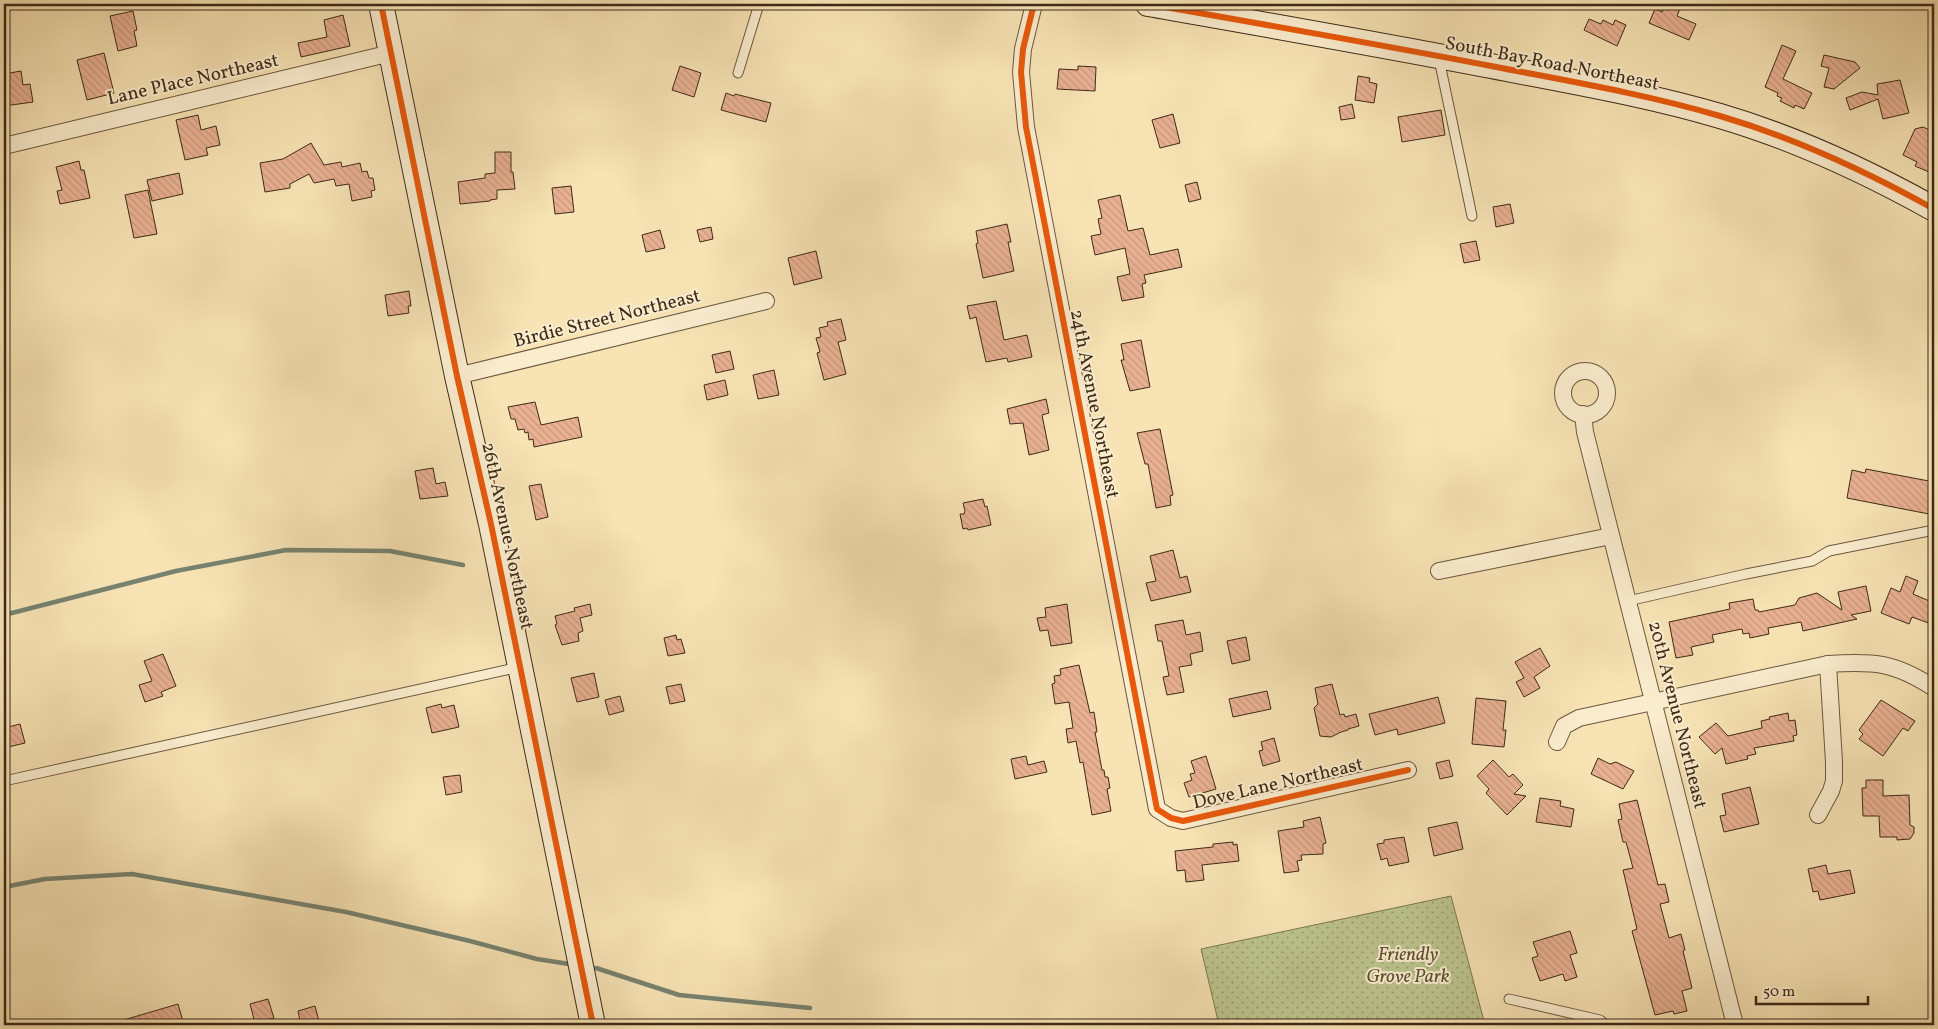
<svg xmlns="http://www.w3.org/2000/svg" width="1938" height="1029" font-family="Vollkorn,serif">
<defs>
<pattern id="green-dots" width="8" height="8" patternUnits="userSpaceOnUse" patternTransform="scale(1.25)"><rect width="8" height="8" fill="#bcc48e"/><path d="M2 2h.1M6 6h.1" fill="none" stroke="#9a9f73" stroke-width="1.8" stroke-linecap="round"/></pattern>
<pattern id="building-back-hatch" width="6" height="6" patternUnits="userSpaceOnUse" patternTransform="scale(1.25)"><rect width="6" height="6" fill="#e9b192"/><path d="M-1 5l2 2M0 0l6 6M5-1l2 2" fill="none" stroke="#c9987d"/></pattern>
</defs>
<rect width="100%" height="100%" fill="#f7e3b4"/>
<filter id="stains"><feTurbulence type="fractalNoise" baseFrequency=".004" numOctaves="4"/><feColorMatrix values="0 0 0 0 .2 0 0 0 0 .09 0 0 0 0 .02 0 0 0 .5 -.17"/></filter>
<radialGradient id="worn" r=".72"><stop offset=".6" stop-color="#630" stop-opacity="0"/><stop offset="1" stop-color="#630" stop-opacity=".3"/></radialGradient>
<!-- green -->
<polygon fill="url(#green-dots)" stroke="#7d7753" points="1451,896 1485,1025 1219,1025 1201,949"/>
<g fill="none" stroke-linecap="round" stroke-linejoin="round">
<!-- stream -->
<g stroke="#778370" stroke-width="4.5">
<polyline points="4,615 176,571 286,550 390,551 463,565"/>
<polyline points="4,887 45,879 132,874 346,912 470,941 537,959 569,964"/>
<polyline points="596,968 679,995 810,1008"/>
</g>
</g>
<!-- building -->
<g fill="url(#building-back-hatch)" stroke="#3e2a18">
<polygon points="1665,4 1682,4 1677,16 1696,24 1689,40 1649,23 1655,9 1662,12"/>
<polygon points="133,11 137,30 134,31 137,46 118,51 110,16"/>
<polygon points="343,15 350,46 301,57 298,43 327,37 324,20"/>
<polygon points="1589,19 1601,24 1603,20 1613,25 1615,20 1626,25 1617,46 1584,30"/>
<polygon points="1782,45 1796,51 1783,79 1812,93 1804,109 1795,105 1794,108 1780,101 1782,98 1777,96 1778,93 1765,87"/>
<polygon points="104,53 114,93 87,100 77,60"/>
<polygon points="1824,55 1855,62 1860,68 1834,89 1824,87 1829,68 1821,66"/>
<polygon points="680,66 701,73 694,97 672,90"/>
<polygon points="1078,66 1096,67 1095,91 1057,89 1059,69 1078,70"/>
<polygon points="21,71 23,85 30,84 33,102 4,106 4,74"/>
<polygon points="1358,76 1370,78 1369,82 1377,84 1374,103 1355,100"/>
<polygon points="1900,80 1909,113 1883,119 1878,99 1850,110 1846,98 1862,92 1878,95 1877,84"/>
<polygon points="726,93 734,96 735,94 771,103 766,122 721,110"/>
<polygon points="1352,104 1355,118 1341,120 1339,107"/>
<polygon points="1441,110 1445,135 1402,142 1398,117"/>
<polygon points="1173,114 1180,143 1160,148 1152,120"/>
<polygon points="198,115 201,130 216,126 220,145 206,148 208,155 185,160 176,120"/>
<polygon points="1923,127 1934,132 1934,160 1929,172 1915,166 1917,162 1903,155 1915,129"/>
<polygon points="311,143 324,165 341,162 342,167 360,163 362,172 367,171 369,178 373,178 375,190 371,191 372,197 352,201 349,184 336,186 334,179 314,183 309,174 290,184 290,188 265,192 260,163 283,159"/>
<polygon points="495,152 511,152 511,172 513,172 515,189 497,190 497,199 490,200 490,201 460,204 458,182 485,178 485,174 495,173"/>
<polygon points="79,161 81,170 84,170 90,198 60,204 57,191 62,190 56,167"/>
<polygon points="179,173 183,194 152,201 147,180"/>
<polygon points="1197,182 1201,199 1189,202 1185,185"/>
<polygon points="571,186 574,212 555,214 552,188"/>
<polygon points="148,190 157,234 134,238 125,195"/>
<polygon points="1120,195 1128,231 1143,228 1150,255 1178,249 1182,267 1144,275 1146,283 1142,284 1144,297 1122,301 1117,277 1130,274 1125,248 1095,255 1091,236 1101,234 1098,219 1102,218 1098,200"/>
<polygon points="1510,204 1514,223 1496,227 1493,207"/>
<polygon points="1007,224 1011,242 1008,242 1014,271 983,278 976,244 978,243 976,231"/>
<polygon points="711,227 713,239 700,242 697,230"/>
<polygon points="660,230 665,248 646,252 642,235"/>
<polygon points="1476,241 1480,260 1464,263 1460,244"/>
<polygon points="816,251 822,278 794,285 788,258"/>
<polygon points="409,291 411,306 408,306 409,313 388,316 385,295"/>
<polygon points="996,301 1004,340 1027,335 1032,357 1008,362 1007,358 986,362 976,317 970,319 967,306"/>
<polygon points="841,319 846,340 838,342 846,374 824,380 817,353 820,352 816,338 821,337 819,328 828,326 827,322"/>
<polygon points="1141,340 1150,387 1130,391 1121,360 1124,360 1121,344"/>
<polygon points="730,351 734,369 716,373 712,355"/>
<polygon points="774,370 779,395 758,399 753,375"/>
<polygon points="725,380 728,395 707,400 704,385"/>
<polygon points="1046,399 1049,413 1042,415 1049,450 1029,455 1023,423 1010,424 1007,409"/>
<polygon points="535,402 541,425 578,417 582,437 534,447 533,439 529,440 528,432 525,433 524,429 518,430 515,419 511,419 508,407"/>
<polygon points="1160,429 1173,495 1170,496 1171,505 1156,508 1148,464 1145,464 1137,433"/>
<polygon points="433,468 436,484 445,482 448,496 420,499 415,471"/>
<polygon points="1866,469 1934,482 1929,514 1847,498 1852,470 1865,473"/>
<polygon points="541,484 548,517 536,520 529,486"/>
<polygon points="983,499 985,507 987,506 991,525 968,530 967,528 963,529 960,514 964,514 965,511 963,503"/>
<polygon points="1173,550 1180,578 1187,576 1191,592 1151,601 1146,583 1156,581 1150,556"/>
<polygon points="1906,576 1918,581 1913,594 1934,603 1934,625 1912,617 1909,624 1881,613 1891,588 1900,592"/>
<polygon points="1866,586 1871,611 1851,615 1857,619 1803,631 1801,622 1768,628 1769,634 1750,638 1749,633 1743,634 1742,629 1712,635 1714,642 1691,647 1693,655 1676,658 1669,622 1730,609 1729,603 1753,599 1755,610 1758,610 1759,612 1795,605 1799,598 1817,593 1842,610 1838,592"/>
<polygon points="590,604 592,615 580,618 583,631 578,633 579,641 562,645 555,625 557,624 555,616 575,611 574,608"/>
<polygon points="1067,604 1072,643 1051,646 1048,630 1040,631 1037,618 1046,617 1045,608"/>
<polygon points="1183,620 1186,635 1200,632 1203,651 1190,654 1192,665 1179,667 1184,692 1167,695 1163,677 1169,676 1162,641 1158,641 1155,625"/>
<polygon points="676,635 677,640 681,639 685,653 668,656 664,638"/>
<polygon points="1246,637 1250,660 1232,664 1227,641"/>
<polygon points="1540,648 1550,666 1534,677 1540,688 1524,697 1516,682 1524,678 1515,662"/>
<polygon points="163,654 176,686 161,692 163,696 145,702 139,685 152,681 144,661"/>
<polygon points="1079,665 1090,713 1094,712 1097,732 1095,732 1102,770 1104,770 1105,777 1108,777 1110,788 1107,789 1111,811 1092,815 1083,762 1080,763 1076,741 1068,743 1066,729 1073,728 1069,702 1055,704 1052,684 1055,683 1054,676 1061,675 1060,669"/>
<polygon points="594,673 599,697 577,702 571,678"/>
<polygon points="681,684 685,701 670,704 666,687"/>
<polygon points="1332,684 1340,715 1344,714 1345,717 1356,714 1359,726 1348,729 1348,730 1341,732 1331,737 1320,736 1314,708 1318,704 1315,688"/>
<polygon points="1267,691 1271,709 1233,717 1229,699"/>
<polygon points="620,696 624,711 609,715 605,700"/>
<polygon points="1438,697 1445,723 1398,735 1397,729 1375,735 1369,714"/>
<polygon points="1476,698 1506,701 1503,730 1506,730 1504,747 1472,744"/>
<polygon points="1881,700 1915,721 1908,731 1903,728 1883,756 1859,739 1863,734 1859,730"/>
<polygon points="441,704 442,708 454,705 459,727 432,733 426,708"/>
<polygon points="1788,713 1789,721 1795,720 1797,735 1793,736 1794,741 1754,748 1756,754 1747,756 1748,759 1726,764 1722,748 1715,754 1699,737 1716,723 1728,736 1762,728 1761,721 1770,719 1769,717"/>
<polygon points="20,724 25,743 4,748 4,728"/>
<polygon points="1274,738 1280,761 1263,766 1259,751 1263,750 1261,742"/>
<polygon points="1026,756 1028,765 1044,761 1047,772 1015,779 1011,759"/>
<polygon points="1206,756 1216,789 1189,797 1184,783 1192,780 1190,774 1195,773 1191,761"/>
<polygon points="1598,758 1610,764 1616,762 1634,771 1623,789 1591,774"/>
<polygon points="1449,760 1453,776 1440,779 1436,763"/>
<polygon points="1493,760 1509,777 1513,774 1523,785 1514,794 1526,796 1507,815 1486,793 1489,789 1477,776"/>
<polygon points="460,775 462,792 446,795 443,777"/>
<polygon points="1866,780 1883,780 1883,796 1909,795 1910,825 1914,827 1914,833 1910,839 1897,840 1897,837 1880,837 1879,816 1863,816 1862,788 1866,788"/>
<polygon points="1750,787 1759,824 1724,832 1720,816 1726,815 1722,794"/>
<polygon points="1540,798 1561,801 1560,806 1574,809 1571,827 1536,822"/>
<polygon points="1637,800 1658,885 1665,884 1669,902 1660,904 1669,938 1681,934 1685,950 1683,951 1692,988 1682,991 1687,1011 1674,1014 1673,1011 1655,1015 1632,931 1637,929 1623,870 1633,868 1626,842 1623,842 1618,820 1622,819 1619,804"/>
<polygon points="1320,817 1326,843 1323,844 1323,854 1301,855 1302,860 1297,861 1299,871 1284,873 1278,831 1304,827 1303,821"/>
<polygon points="1457,822 1463,849 1434,856 1428,828"/>
<polygon points="1404,837 1409,862 1389,866 1387,858 1381,860 1377,844 1384,843 1384,840"/>
<polygon points="1233,842 1233,845 1237,844 1239,861 1202,865 1204,880 1186,882 1185,870 1177,871 1175,851 1213,847 1213,844"/>
<polygon points="1826,865 1828,874 1850,870 1855,893 1820,900 1818,891 1813,892 1808,869"/>
<polygon points="1570,931 1577,953 1570,955 1577,977 1565,981 1563,974 1540,981 1532,958 1538,956 1533,942"/>
<polygon points="268,999 274,1018 255,1023 250,1004"/>
<polygon points="178,1004 184,1025 118,1025 117,1022"/>
<polygon points="315,1006 320,1025 301,1025 298,1011"/>
</g>
<g fill="none" stroke-linecap="round" stroke-linejoin="round">
<!-- lane casing -->
<g stroke="#6c583f" stroke-width="11">
<g id="lane">
<polyline points="1439,59 1472,216"/>
<polyline points="738,73 759,4"/>
<polyline points="1628,601 1746,574 1812,561 1829,551 1934,530"/>
<polyline points="4,781 520,667"/>
<polyline points="1509,999 1600,1020 1606,1025"/>
</g>
</g>
<!-- street casing -->
<g stroke="#6c583f" stroke-width="18">
<g id="street">
<polyline points="1034,4 1023,49 1021,72 1026,127 1157,809 1171,818 1183,821 1408,770"/>
<polyline points="4,146 391,53"/>
<circle cx="1585" cy="393" r="22"/>
<polyline points="457,376 766,301"/>
<polyline points="1583,414 1585,432 1735,1025"/>
<polyline points="1439,571 1611,536"/>
<path d="M1557,742l7,-16 15,-8 249,-54c46,-3 66,-2 106,24"/>
<polyline points="1818,815 1831,791 1834,781 1834,762 1828,664"/>
</g>
</g>
<!-- secondary casing -->
<g stroke="#3e2a18" stroke-width="26">
<g id="secondary">
<polyline points="381,4 457,376 491,524 593,1025"/>
<path d="M1148,4c114,20 229,40 343,62 77,15 154,28 229,50 75,22 146,55 214,93"/>
</g>
</g>
<!-- lane -->
<use href="#lane" stroke="#faedce" stroke-width="9"/>
<!-- street -->
<use href="#street" stroke="#faedce" stroke-width="16"/>
<!-- secondary -->
<use href="#secondary" stroke="#faedce" stroke-width="24"/>
<!-- cycleway casing -->
<g stroke="#faedce" stroke-width="9">
<g id="cycleway">
<polyline points="381,4 457,376 491,524 593,1025"/>
<polyline points="1034,4 1023,49 1021,72 1026,127 1157,809 1171,818 1183,821 1408,770"/>
<path d="M1148,4c114,20 229,40 343,62 77,15 154,28 229,50 75,22 146,55 214,93"/>
</g>
</g>
<!-- cycleway -->
<use href="#cycleway" stroke="#e8590c" stroke-width="6"/>
</g>
<g text-anchor="middle" dominant-baseline="central" stroke-width="4" stroke-linejoin="round" paint-order="stroke">
<!-- street labels -->
<g font-size="19" fill="#3e2a18" stroke="#faedce">
<text transform="translate(1552 64) rotate(11)">South Bay Road Northeast</text>
<text transform="translate(193 80) rotate(-13)">Lane Place Northeast</text>
<text transform="translate(607 319) rotate(-14)">Birdie Street Northeast</text>
<text transform="translate(1094 404) rotate(79)">24th Avenue Northeast</text>
<text transform="translate(507 536) rotate(78)">26th Avenue Northeast</text>
<text transform="translate(1677 715) rotate(76)">20th Avenue Northeast</text>
<text transform="translate(1278 784) rotate(-13)">Dove Lane Northeast</text>
</g>
<!-- park labels -->
<g font-size="19" font-style="italic" fill="#5e5036" stroke="#faedce">
<text x="1408" y="955">Friendly<tspan x="1408" dy="22">Grove Park</tspan></text>
</g>
</g>
<!-- margin -->
<rect width="1938" height="1029" fill="none" stroke="#f7e3b4" stroke-width="20"/>
<rect x="5" y="5" width="1928" height="1019" fill="none" stroke="#3e2a18" stroke-width="2.5"/>
<rect x="10" y="10" width="1918" height="1009" fill="none" stroke="#3e2a18"/>
<!-- scale -->
<path d="M1756 996v8h112v-8" fill="none" stroke="#3e2a18" stroke-width="2.5"/>
<text x="1763" y="996" font-size="15" fill="#3e2a18" stroke="#faedce" stroke-width="4" paint-order="stroke">50 m</text>
<rect width="100%" height="100%" filter="url(#stains)"/>
<rect width="100%" height="100%" fill="url(#worn)"/>
</svg>
